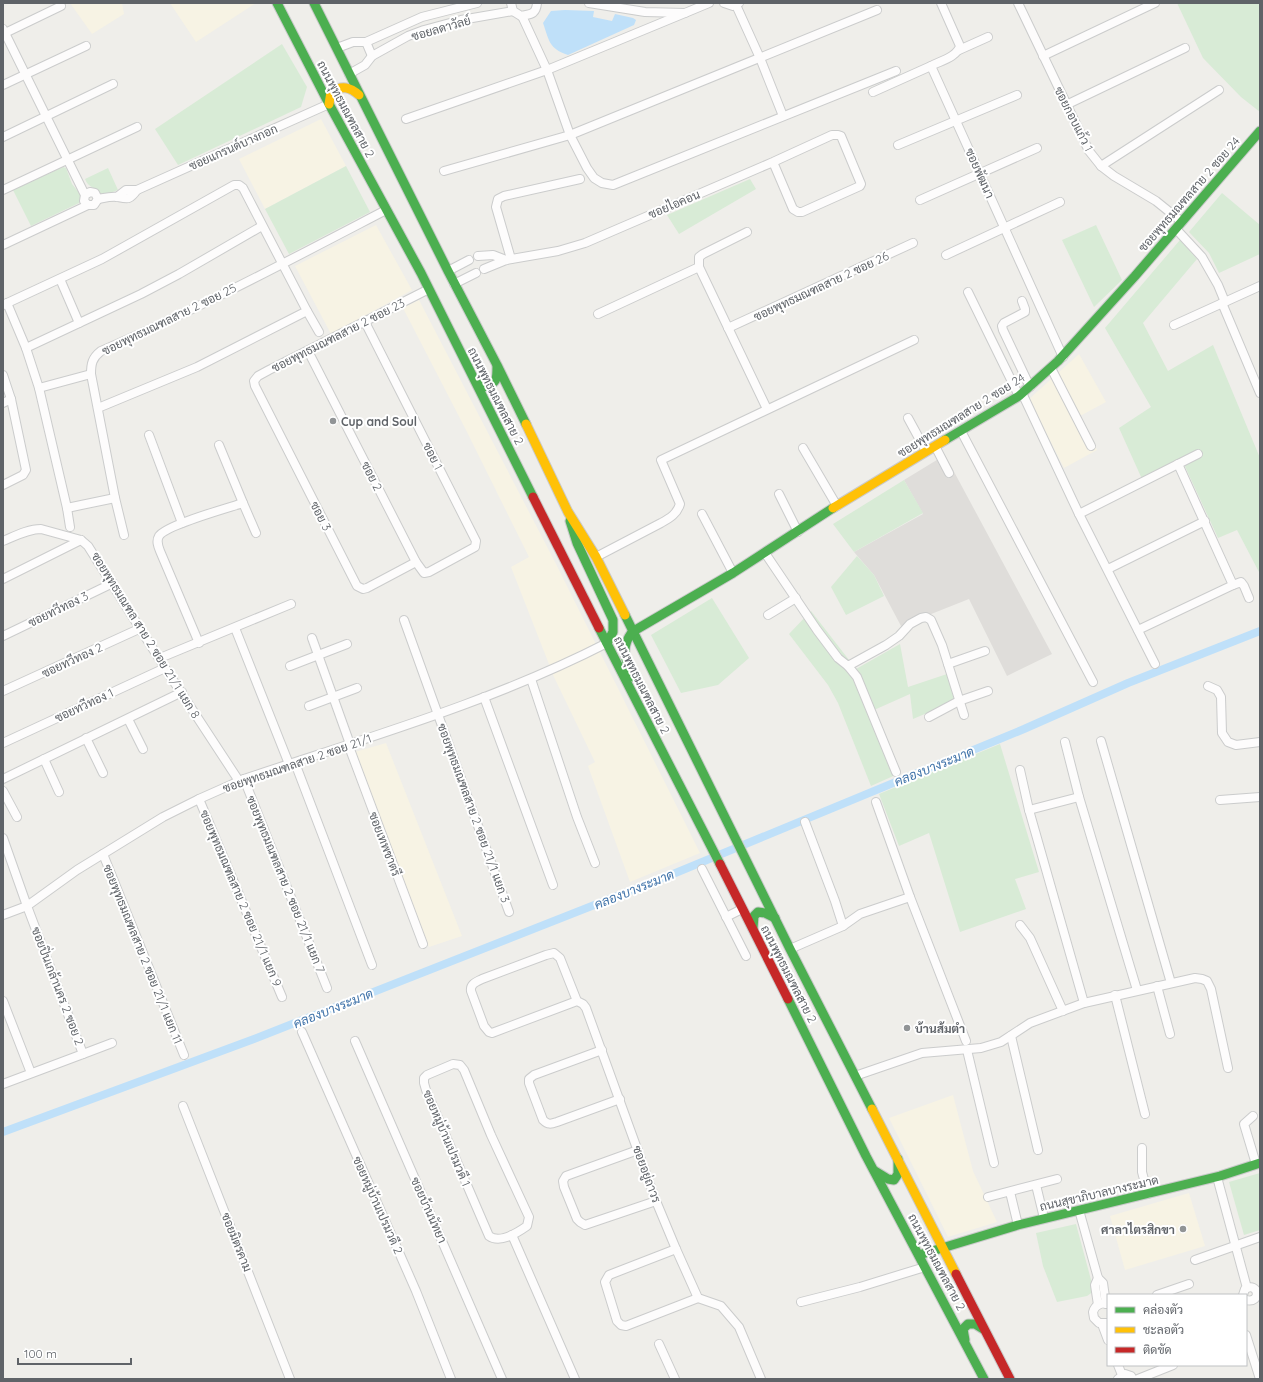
<svg xmlns="http://www.w3.org/2000/svg" width="1263" height="1382" font-family="Quicksand,Sarabun,sans-serif">
<rect width="100%" height="100%" fill="#efeeea"/>
<!-- commercial -->
<g fill="#f7f3e4">
<polygon points="70,3 122,3 124,14 92,34"/>
<polygon points="170,3 256,3 196,42"/>
<polygon points="321,119 346,166 265,209 239,159"/>
<polygon points="376,225 412,290 331,334 295,266"/>
<polygon points="419,300 556,564 700,853 630,882 588,766 595,762 554,677 511,567 529,557 466,430 403,308"/>
<polygon points="1079,354 1106,402 1080,416 1097,450 1064,468 1029,399"/>
<polygon points="386,743 462,936 429,947 355,752"/>
<polygon points="953,1095 973,1171 997,1222 948,1237 889,1118"/>
<polygon points="1189,1193 1205,1246 1125,1270 1110,1216"/>
</g>
<!-- industrial -->
<polygon fill="#dfddda" points="945,455 1052,654 1007,676 969,599 901,626 874,575 854,552 923,514 904,480"/>
<!-- green -->
<g fill="#d8ebd6">
<polygon points="1177,3 1260,3 1260,112 1241,97 1203,58"/>
<polygon points="282,44 307,87 301,107 178,165 155,129"/>
<polygon points="346,166 370,212 289,254 265,209"/>
<polygon points="63,167 66,168 72,184 81,195 79,203 31,226 13,190"/>
<path d="M108,168l10,22 -8,3 -9,1c-6,-8 -12,-5 -16,-15z"/>
<polygon points="750,179 756,189 679,234 667,215"/>
<polygon points="1222,193 1260,225 1260,254 1219,273 1209,253 1189,232"/>
<polygon points="1096,225 1122,280 1094,307 1062,240"/>
<polygon points="1180,240 1197,259 1143,323 1168,371 1213,345 1260,458 1260,574 1237,530 1218,538 1182,460 1142,479 1119,428 1151,407 1105,328"/>
<polygon points="904,480 923,513 854,552 833,524"/>
<polygon points="857,556 874,575 884,596 846,615 831,587"/>
<polygon points="712,598 749,658 718,685 681,693 651,635"/>
<polygon points="811,611 856,669 900,644 908,687 947,674 955,701 913,719 910,694 874,710 900,773 871,786 838,703 828,685 789,634"/>
<polygon points="1000,744 1039,872 1015,879 1026,909 960,932 929,833 899,846 879,794"/>
<polygon points="1260,1173 1260,1230 1244,1235 1229,1182"/>
<polygon points="1076,1224 1094,1291 1087,1296 1057,1302 1043,1266 1036,1233"/>
</g>
<!-- water -->
<path fill="#bfe0f9" d="M565,10l29,1 -1,6 19,4 3,-7 18,4 3,2 -2,5 -66,30c-19,-6 -19,-15 -25,-32l8,-12z"/>
<g fill="none" stroke-linecap="round" stroke-linejoin="round">
<!-- canal -->
<polyline stroke="#bfe0f9" stroke-width="8" points="3,1132 254,1039 673,874 1024,729 1128,683 1260,631"/>
<!-- street casing -->
<g stroke="#cbcccc" stroke-width="10">
<g id="street">
<path d="M511,3l2,8 8,5c9,-2 15,-1 16,-13"/>
<polyline points="589,3 645,12 685,13 709,3"/>
<polyline points="724,3 733,6 739,3"/>
<path d="M941,3l19,43c-3,11 -20,15 -29,20l132,291"/>
<polyline points="1018,3 1089,151 1101,166 1114,176 1156,201 1182,222"/>
<polyline points="736,5 760,58 783,116"/>
<polyline points="522,16 547,70 570,135 587,168 594,178 602,183 613,185 896,71"/>
<polyline points="3,29 85,195 84,201 88,205 94,205 98,199 95,193 90,192 85,195"/>
<polyline points="3,34 61,6"/>
<polyline points="366,42 372,56"/>
<polyline points="337,48 353,42 366,42 422,17 477,3"/>
<polyline points="959,50 988,37"/>
<polyline points="1043,56 1155,3"/>
<polyline points="349,74 365,65 372,56 408,36 424,30 461,20 513,11"/>
<polyline points="3,85 86,46"/>
<polyline points="873,92 931,66"/>
<polyline points="1066,105 1185,48"/>
<polyline points="406,119 547,70 685,13"/>
<polyline points="3,137 113,84"/>
<polyline points="898,145 1017,95"/>
<polyline points="1101,166 1219,90"/>
<polyline points="444,171 570,135 877,10"/>
<polyline points="3,190 137,127"/>
<polyline points="117,197 126,190 137,190"/>
<path d="M98,199c6,-1 13,-3 20,-2 10,2 12,3 19,-7l192,-86"/>
<polyline points="920,200 1037,148"/>
<polyline points="1176,229 1202,257 1218,285 1225,302"/>
<polyline points="747,232 703,254 699,257 699,267 767,409"/>
<polyline points="3,245 88,205"/>
<polyline points="946,255 1060,202"/>
<polyline points="478,256 493,255 506,260"/>
<polyline points="511,259 496,207 498,199 504,196 580,179"/>
<polyline points="484,269 506,260 558,251 585,243 773,162 832,135 838,135 841,136 861,184 860,186 802,212 798,212 793,209 773,162"/>
<polyline points="448,271 469,260"/>
<polyline points="60,279 79,323"/>
<polyline points="454,284 476,273"/>
<polyline points="968,292 1019,396"/>
<polyline points="1022,301 1025,309 1025,312 1004,323 1002,326 1003,330 1030,387"/>
<polyline points="7,303 26,348 141,294 179,274 262,226"/>
<polyline points="1222,303 1260,393"/>
<polyline points="3,305 102,259 234,185 239,185 243,188 307,311 197,367 98,408"/>
<polyline points="307,311 319,332"/>
<polyline points="598,314 699,267"/>
<polyline points="1174,325 1260,286"/>
<polyline points="728,328 913,243"/>
<polyline points="26,348 39,388 67,508 115,498"/>
<polyline points="308,351 416,562 424,573 429,572 475,547 476,541 365,322"/>
<polyline points="1051,368 1091,446"/>
<polyline points="3,375 11,399 26,470 23,475 3,485"/>
<polyline points="39,388 91,374"/>
<polyline points="1022,393 1079,514 1155,664"/>
<polyline points="3,403 11,399"/>
<polyline points="908,418 926,451"/>
<polyline points="961,431 1093,682"/>
<polyline points="149,435 182,523"/>
<polyline points="935,446 949,473"/>
<polyline points="803,448 837,506"/>
<polyline points="779,494 798,532"/>
<polyline points="243,503 256,533"/>
<polyline points="67,508 70,527"/>
<polyline points="702,514 733,573"/>
<polyline points="1079,514 1198,454"/>
<path d="M124,535l-9,-37 -24,-124c0,-10 1,-16 10,-23 97,-42 191,-92 285,-141"/>
<path d="M3,541c12,-5 25,-12 38,-12l40,11 7,6 77,122 74,113"/>
<polyline points="765,553 817,630 838,658 848,666 886,645 899,636 910,624 921,618 926,617 931,620 942,645 964,715"/>
<path d="M596,557l65,-34c9,-5 16,-9 19,-19l-19,-44 253,-120"/>
<polyline points="416,562 367,588 363,589 357,586 255,386 254,381 258,376 269,370 429,289"/>
<polyline points="1108,569 1205,521"/>
<polyline points="3,579 81,540"/>
<polyline points="1233,585 1241,582 1244,586 1249,598"/>
<polyline points="768,615 796,598"/>
<polyline points="404,620 509,912"/>
<polyline points="235,628 289,764"/>
<polyline points="1138,630 1233,585 1178,464"/>
<polyline points="3,636 113,583"/>
<polyline points="312,638 350,744"/>
<path d="M199,643l-39,-92c-2,-5 -4,-10 -1,-15 7,-11 69,-28 84,-33l-24,-58"/>
<polyline points="160,658 291,604"/>
<polyline points="948,664 985,651"/>
<polyline points="290,666 347,644"/>
<polyline points="848,666 857,677 896,772"/>
<polyline points="531,679 577,817 595,863"/>
<polyline points="1208,686 1217,690 1221,697 1222,733 1228,742 1236,745 1260,742"/>
<polyline points="3,691 141,628"/>
<polyline points="484,697 553,885"/>
<polyline points="309,706 357,688"/>
<polyline points="929,717 959,701 988,691"/>
<polyline points="128,719 143,749"/>
<polyline points="86,738 103,773"/>
<polyline points="1101,741 1171,983"/>
<polyline points="1065,742 1079,797 1137,990"/>
<polyline points="3,743 165,668"/>
<polyline points="348,744 423,944"/>
<polyline points="44,759 59,792"/>
<polyline points="295,763 372,965"/>
<polyline points="1020,770 1029,810"/>
<polyline points="3,779 182,692"/>
<polyline points="244,779 327,988"/>
<polyline points="3,791 17,817"/>
<polyline points="1079,797 1029,810 1084,1003"/>
<polyline points="199,799 282,997"/>
<polyline points="1220,800 1260,797"/>
<polyline points="876,802 910,897"/>
<polyline points="805,822 835,901 843,926"/>
<polyline points="103,854 184,1055"/>
<polyline points="702,869 746,956"/>
<path d="M3,915l24,-9 50,-36 86,-53 36,-18 45,-20c122,-41 248,-77 363,-136"/>
<polyline points="726,917 742,909"/>
<polyline points="1020,925 1030,938 1063,1011"/>
<polyline points="790,949 843,926 860,914 910,897 966,1041"/>
<polyline points="1157,986 1170,1034"/>
<polyline points="1115,995 1145,1114"/>
<polyline points="3,1001 31,1073"/>
<path d="M577,1001l-85,32 -3,-1 -5,-6 -13,-35c-1,-7 5,-9 11,-12l64,-24 8,-2 6,5 17,43 6,3 3,4 70,193 20,48 22,49 23,8 18,21 22,52"/>
<polyline points="302,1032 416,1291 451,1379"/>
<polyline points="1011,1036 1038,1150"/>
<polyline points="355,1041 502,1379"/>
<path d="M602,1050l-68,25 -5,4v4l14,37c5,5 8,4 14,2l63,-23"/>
<polyline points="967,1050 994,1163"/>
<polyline points="83,1054 112,1043"/>
<path d="M453,1064l7,1 4,5 27,65 38,82 -2,9c-10,7 -27,18 -38,10l-63,-146 -2,-7v-5l3,-3z"/>
<polyline points="855,1076 922,1053 981,1048 1001,1042 1030,1023 1084,1003 1195,978 1202,979 1207,981 1211,989 1228,1068"/>
<polyline points="3,1084 83,1054 27,906 3,838"/>
<polyline points="183,1106 290,1379"/>
<polyline points="1253,1116 1244,1124 1256,1164"/>
<polyline points="1142,1148 1142,1172 1148,1194"/>
<polyline points="638,1150 566,1176 563,1181 564,1187 577,1219 580,1222 585,1225 656,1201"/>
<polyline points="1217,1177 1247,1288"/>
<polyline points="1036,1185 1044,1218"/>
<polyline points="1010,1192 1018,1225"/>
<polyline points="988,1197 1057,1179"/>
<polyline points="1079,1210 1098,1278 1103,1283 1106,1304"/>
<polyline points="512,1235 575,1379"/>
<polyline points="676,1249 609,1275 605,1282 617,1321 621,1325 626,1326 698,1298"/>
<polyline points="1195,1260 1260,1237"/>
<polyline points="1157,1295 1189,1284"/>
<path d="M1243,1295l2,-6c14,-8 17,15 1,11"/>
<polyline points="801,1302 860,1287 925,1267"/>
<path d="M1108,1304c-7,-2 -13,1 -15,8l1,6 5,5h9"/>
<polyline points="1098,1305 1095,1285 1098,1278"/>
<polyline points="1102,1324 1108,1340"/>
<polyline points="1246,1335 1260,1379"/>
<polyline points="659,1344 675,1379"/>
<polyline points="1118,1365 1122,1375"/>
<polyline points="1118,1379 1125,1374 1131,1376 1133,1379"/>
<polyline points="1138,1379 1173,1365"/>
</g>
</g>
<!-- fast casing -->
<g stroke="#cacacb" stroke-width="11">
<g id="fast">
<polyline points="277,3 329,104 421,273 533,497"/>
<polyline points="314,3 448,271 497,365 526,424"/>
<path d="M475,379l9,8c13,-4 13,-7 13,-20"/>
<polyline points="945,440 1019,396 1058,361 1135,276 1260,131"/>
<polyline points="570,521 577,543 613,620 613,632 607,643"/>
<polyline points="625,615 790,949 872,1109"/>
<polyline points="599,628 720,864"/>
<path d="M633,677c-8,-18 -13,-28 -1,-45l101,-59 100,-65"/>
<polyline points="753,928 754,916 758,912 765,913 775,918"/>
<polyline points="788,999 866,1156 984,1379"/>
<polyline points="875,1171 888,1179 894,1180 898,1174 898,1159"/>
<polyline points="919,1255 1018,1225 1220,1176 1260,1163"/>
<polyline points="965,1340 963,1329 968,1324 975,1324 983,1329"/>
</g>
</g>
<!-- slow casing -->
<g stroke="#cacacb" stroke-width="11">
<g id="slow">
<path d="M329,104l2,-12c11,-7 19,-5 28,3"/>
<polyline points="526,424 568,512 596,557 625,615"/>
<polyline points="833,508 945,440"/>
<polyline points="872,1109 956,1274"/>
</g>
</g>
<!-- jam casing -->
<g stroke="#cacacb" stroke-width="11">
<g id="jam">
<polyline points="533,497 599,628"/>
<polyline points="720,864 788,999"/>
<polyline points="956,1274 1010,1379"/>
</g>
</g>
<!-- street -->
<use href="#street" stroke="#fdfcfc" stroke-width="8"/>
<!-- fast -->
<use href="#fast" stroke="#4caf50" stroke-width="9"/>
<!-- slow -->
<use href="#slow" stroke="#ffc107" stroke-width="9"/>
<!-- jam -->
<use href="#jam" stroke="#c62828" stroke-width="9"/>
</g>
<!-- markers -->
<g fill="#919496" stroke="#fff" stroke-width="1.5">
<circle cx="333" cy="421" r="4"/>
<circle cx="907" cy="1028" r="4"/>
<circle cx="1183" cy="1229" r="4"/>
</g>
<g text-anchor="middle" dominant-baseline="central" stroke-width="4" stroke-linejoin="round" paint-order="stroke">
<!-- street labels -->
<g font-size="12" fill="#5f6368" stroke="#fff">
<text transform="translate(441 28) rotate(-16)">ซอยลดาวัลย์</text>
<text transform="translate(346 109) rotate(62)">ถนนพุทธมณฑลสาย 2</text>
<text transform="translate(1074 119) rotate(63)">ซอยกอบแก้ว 1</text>
<text transform="translate(233 147) rotate(-24)">ซอยแกรนด์บางกอก</text>
<text transform="translate(980 173) rotate(66)">ซอยพัฒนา</text>
<text transform="translate(1189 194) rotate(-49)">ซอยพุทธมณฑลสาย 2 ซอย 24</text>
<text transform="translate(674 204) rotate(-23)">ซอยไอคอน</text>
<text transform="translate(821 286) rotate(-25)">ซอยพุทธมณฑลสาย 2 ซอย 26</text>
<text transform="translate(169 319) rotate(-26)">ซอยพุทธมณฑลสาย 2 ซอย 25</text>
<text transform="translate(338 335) rotate(-27)">ซอยพุทธมณฑลสาย 2 ซอย 23</text>
<text transform="translate(496 396) rotate(63)">ถนนพุทธมณฑลสาย 2</text>
<text transform="translate(961 415) rotate(-32)">ซอยพุทธมณฑลสาย 2 ซอย 24</text>
<text transform="translate(433 456) rotate(63)">ซอย 1</text>
<text transform="translate(372 476) rotate(63)">ซอย 2</text>
<text transform="translate(321 516) rotate(63)">ซอย 3</text>
<text transform="translate(58 609) rotate(-26)">ซอยทวีทอง 3</text>
<text transform="translate(146 635) rotate(58)">ซอยพุทธมณฑล สาย 2 ซอย 21/1 แยก 8</text>
<text transform="translate(72 660) rotate(-25)">ซอยทวีทอง 2</text>
<text transform="translate(642 685) rotate(63)">ถนนพุทธมณฑลสาย 2</text>
<text transform="translate(84 705) rotate(-25)">ซอยทวีทอง 1</text>
<text transform="translate(297 763) rotate(-19)">ซอยพุทธมณฑลสาย 2 ซอย 21/1</text>
<text transform="translate(474 813) rotate(70)">ซอยพุทธมณฑลสาย 2 ซอย 21/1 แยก 3</text>
<text transform="translate(385 844) rotate(69)">ซอยเทพชาตรี</text>
<text transform="translate(286 884) rotate(68)">ซอยพุทธมณฑลสาย 2 ซอย 21/1 แยก 7</text>
<text transform="translate(241 898) rotate(67)">ซอยพุทธมณฑลสาย 2 ซอย 21/1 แยก 9</text>
<text transform="translate(143 954) rotate(68)">ซอยพุทธมณฑลสาย 2 ซอย 21/1 แยก 11</text>
<text transform="translate(789 974) rotate(63)">ถนนพุทธมณฑลสาย 2</text>
<text transform="translate(58 986) rotate(69)">ซอยปิ่นเกล้านคร 2 ซอย 2</text>
<text transform="translate(447 1138) rotate(67)">ซอยหมู่บ้านเปรมวดี 1</text>
<text transform="translate(647 1174) rotate(70)">ซอยอยู่ถาวร</text>
<text transform="translate(1099 1193) rotate(-13)">ถนนสุขาภิบาลบางระมาด</text>
<text transform="translate(378 1205) rotate(66)">ซอยหมู่บ้านเปรมวดี 2</text>
<text transform="translate(429 1210) rotate(66)">ซอยบ้านนัทยา</text>
<text transform="translate(237 1242) rotate(68)">ซอยมิตรคาม</text>
<text transform="translate(937 1262) rotate(62)">ถนนพุทธมณฑลสาย 2</text>
</g>
<!-- poi labels -->
<g font-size="12" font-weight="bold" fill="#5f6368" stroke="#fff" text-anchor="start">
<text x="341" y="421">Cup and Soul</text>
<text x="915" y="1028">บ้านส้มตำ</text>
<text x="1175" y="1229" text-anchor="end">ศาลาไตรสิกขา</text>
</g>
<!-- water labels -->
<g font-size="13" font-style="italic" fill="#4174aa" stroke="#fff">
<text transform="translate(934 766) rotate(-22)">คลองบางระมาด</text>
<text transform="translate(634 889) rotate(-22)">คลองบางระมาด</text>
<text transform="translate(333 1008) rotate(-22)">คลองบางระมาด</text>
</g>
</g>
<!-- border -->
<rect width="1263" height="1382" fill="none" stroke="#5f6368" stroke-width="8"/>
<!-- legend -->
<rect x="1107" y="1294" width="140" height="72" fill="#ffffff" stroke="#bfc1c3"/>
<rect x="1115" y="1307" width="20" height="6" fill="#4caf50" stroke="#bfc1c3"/>
<text x="1143" y="1314" font-size="12" fill="#5f6368">คล่องตัว</text>
<rect x="1115" y="1327" width="20" height="6" fill="#ffc107" stroke="#bfc1c3"/>
<text x="1143" y="1334" font-size="12" fill="#5f6368">ชะลอตัว</text>
<rect x="1115" y="1347" width="20" height="6" fill="#c62828" stroke="#bfc1c3"/>
<text x="1143" y="1354" font-size="12" fill="#5f6368">ติดขัด</text>
<!-- scale -->
<path d="M18 1358v6h113v-6" fill="none" stroke="#5f6368" stroke-width="2"/>
<text x="24" y="1358" font-size="12" fill="#5f6368" stroke="#ffffff" stroke-width="3" paint-order="stroke">100 m</text>
</svg>
